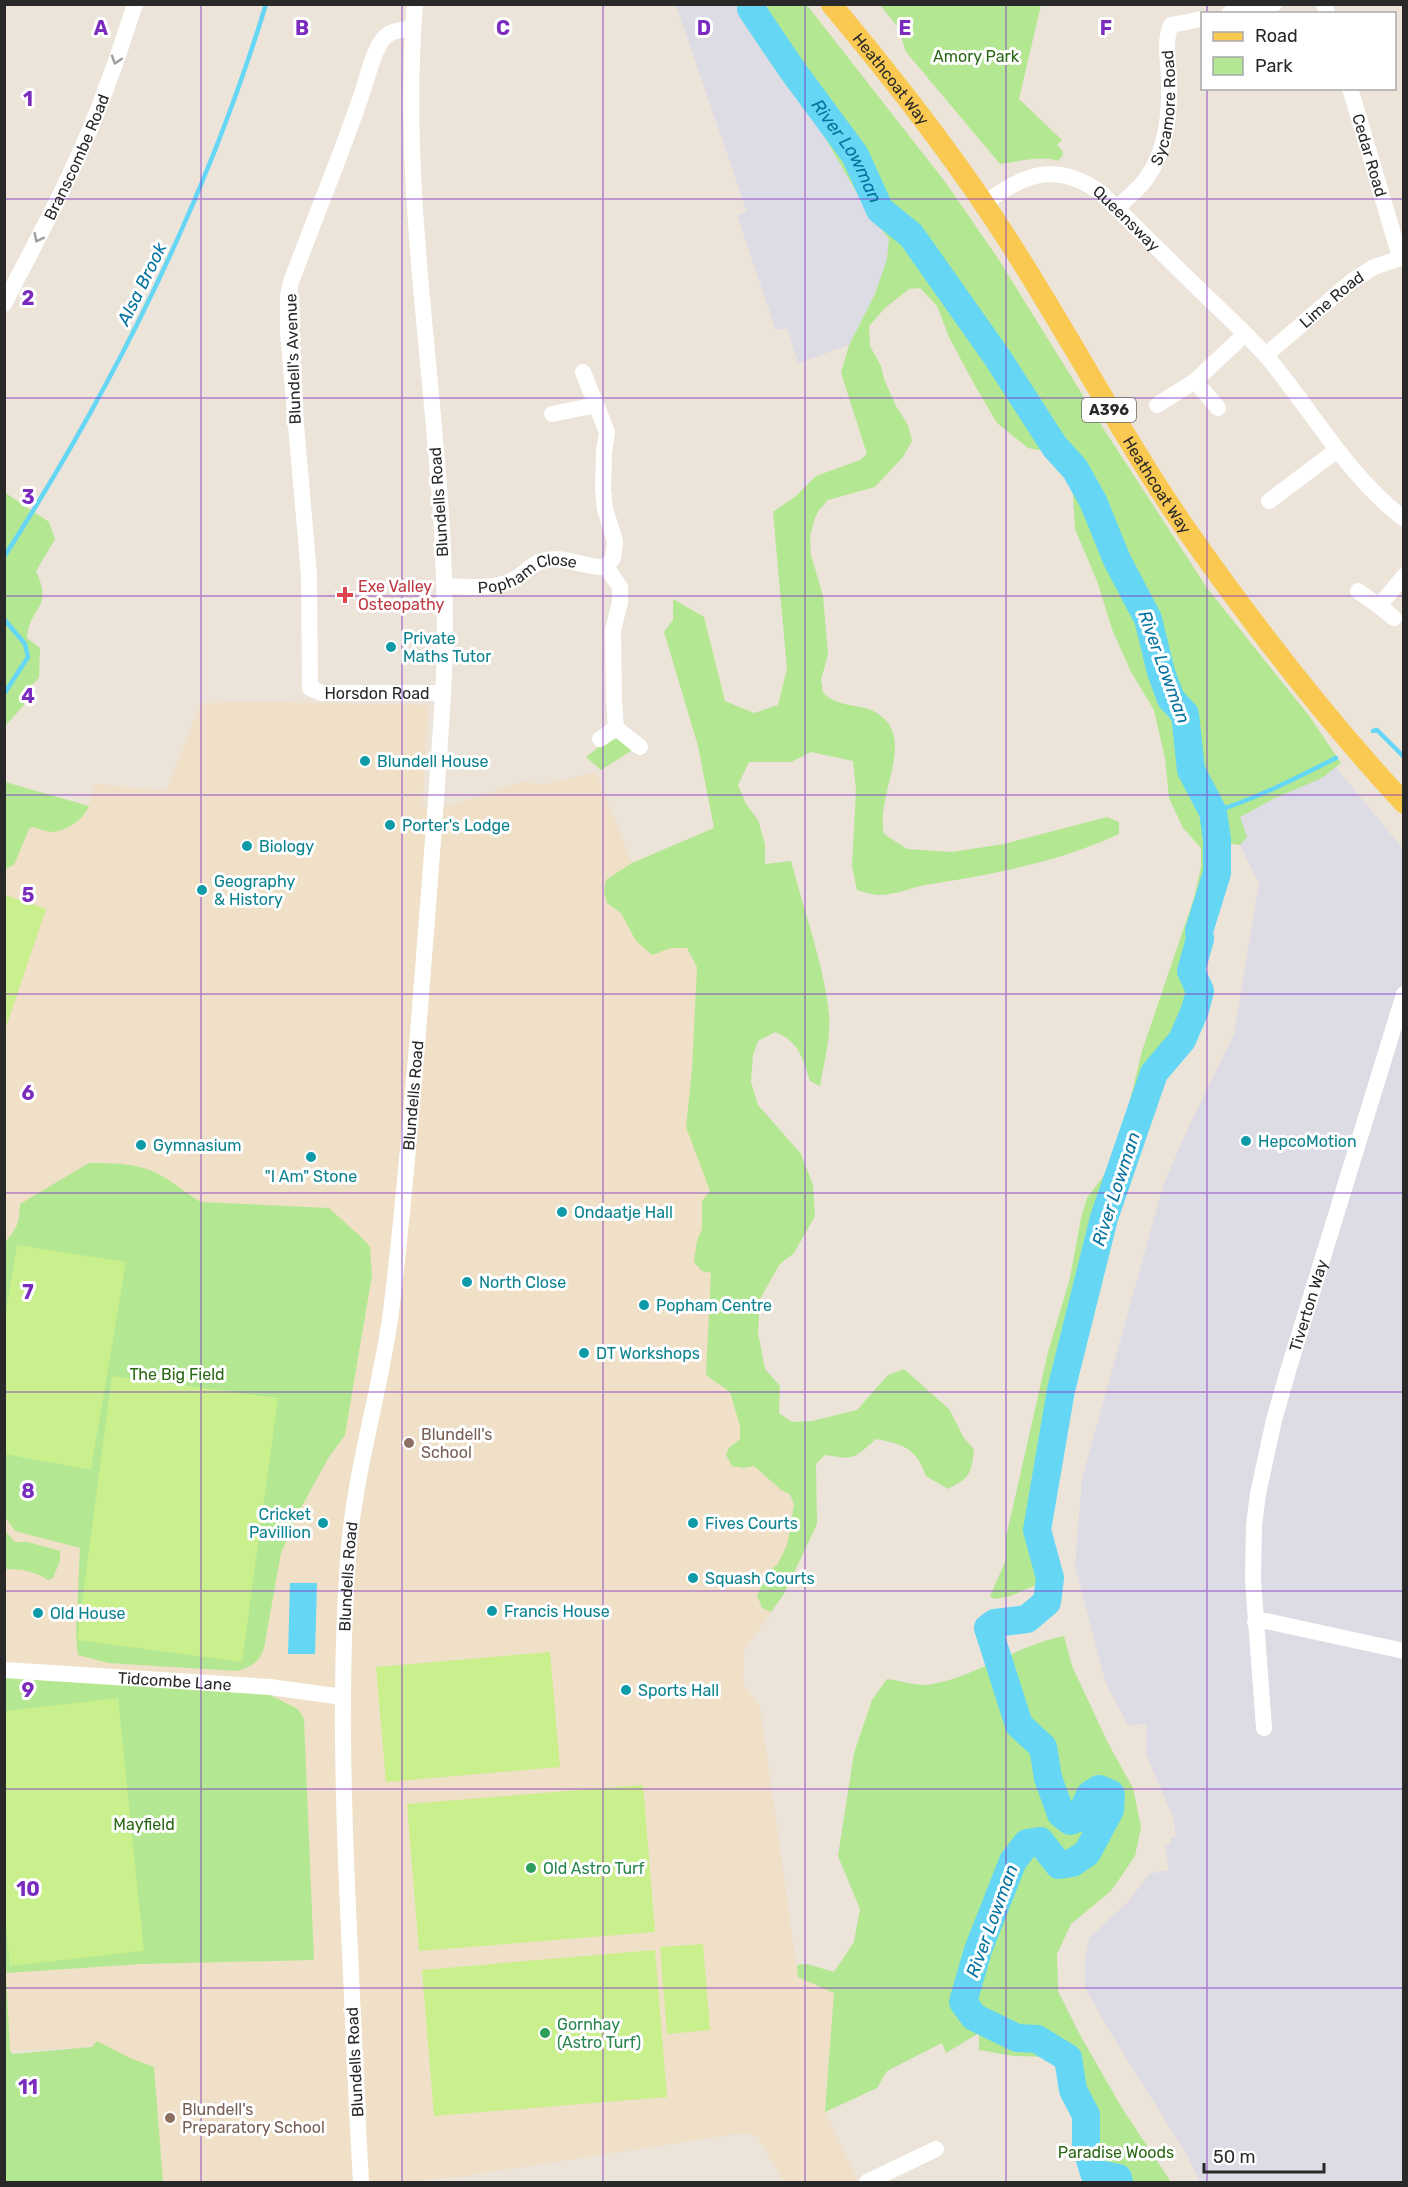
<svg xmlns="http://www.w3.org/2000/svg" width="1408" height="2187" font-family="Rubik,sans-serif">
<rect width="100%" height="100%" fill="#ece3d9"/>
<!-- industrial -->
<g fill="#dddbe4">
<polygon points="676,5 739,5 771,64 824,136 866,209 889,239 887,262 875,294 849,345 798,363 787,328 776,330 737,215 747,212"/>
<polygon points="1316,743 1403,849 1403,2182 1200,2182 1187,2155 1110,2032 1085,1987 1085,1960 1089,1938 1128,1902 1149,1874 1169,1870 1165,1845 1171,1844 1171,1837 1176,1837 1173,1817 1146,1754 1146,1724 1128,1725 1106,1684 1075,1566 1082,1479 1163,1186 1187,1130 1234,1035 1259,884 1222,808"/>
</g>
<!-- education -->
<polygon fill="#efe0c7" points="255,702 429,705 422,806 448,806 522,782 545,784 596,772 632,863 714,828 741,1075 779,1265 760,1299 758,1333 765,1369 780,1386 779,1413 792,1422 812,1422 817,1524 784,1594 744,1650 743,1684 760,1707 798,1977 835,1993 825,2112 858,2182 784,2182 757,2136 742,2133 465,2176 403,2182 347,2181 347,2182 19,2182 71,2048 10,2051 18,2182 4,1960 4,782 88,806 95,784 166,791 201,703"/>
<!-- green -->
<g fill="#b3e792">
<path d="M739,5h14l11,3 7,-3h36l139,178 53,77 106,171 102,157 103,129 31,46 -19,15 -47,20 -35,19 7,20 -7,8 -13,-2 -16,3 1,18 -18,58v15l-9,43 6,15 -9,34 -32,43 -37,108 -12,27 -52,214 -16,95 -1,28 8,20 -2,20 -27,12 -17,3 -4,-3 16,-36v-23l42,-185 22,-74 11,-60 6,-20 22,-29 11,-28 22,-90 52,-153 7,-31v-19l-18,-20 -14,-30 -4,-40 -11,-48 -23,-38 -19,-43 -15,-48 -22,-52 -3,-53 -23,-24 -21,-4 -31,-25 -23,-39 -25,-47 -12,-31 -17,-18 -11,1 -24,19 -16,18 1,20 11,20 3,13 12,27 12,19 4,16 -9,16 -28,30 -47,13 -9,10 -4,8 -5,18 1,19 12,41 5,58 -7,26 2,13c20,18 40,8 58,23 34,26 -6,80 3,118l23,15 45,3 52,-8 103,-27 12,5v12c-62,29 -127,40 -194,51 -15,3 -31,10 -45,10 -7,0 -16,-3 -23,-5l-5,-24 4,-76 -3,-29 -42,-9 -20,10h-42l-11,23 8,19 12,16 7,24v20l26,-3c13,49 32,101 38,152 2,25 -5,49 -9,73l-10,-5c-8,-23 -10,-39 -35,-49l-17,9 -5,14 -2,27 7,23 43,49 12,31 2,31 -21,37 -15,12 -19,34 -2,34 7,36 15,17 -1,27 13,9 20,-1 45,-11 31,-35 16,-6 45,40 15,29 10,11c-3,25 -3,28 -26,40l-22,-13c-11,-29 -21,-31 -50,-37 -23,20 -21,21 -51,16l-9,9 1,60 -33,70 -13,18 -9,-4 -5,-13 12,-24 9,-7 9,-19 7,-40 -4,-11 -9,-4 -27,-24 -11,2 -11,-2 -6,-11 3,-7 11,-9v-13l-10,-34 -24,-17 5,-102 -9,-2 -8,-9 3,-21 5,-12v-28l8,-10 -24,-64 6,-57 5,-103 -10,-19h-16l-19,7 -16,-14 -15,-28 -14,-10 -3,-12 2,-11 26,-17 82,-35 -16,-82 -34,-114 9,-12v-21l31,18 21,84 29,12 24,-8 9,-36 -14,-157 23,-16 20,-20 44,-16 7,-6 -26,-81 8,-28 26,-51 12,-35 2,-20 -23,-30 -42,-73 -53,-72z"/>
<path d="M880,5h161l-22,94 43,41 -5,5 5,5 1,5 -5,6c-17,-6 -40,1 -58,3l-94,-112 -8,-25z"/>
<path d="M4,492l45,30 6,17 -19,32c18,39 -7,35 -9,67l13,10 -1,30 -14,14 -1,13 -19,21z"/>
<polygon points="625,738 634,749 601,770 586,757 608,740"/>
<path d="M5,782l84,24c-6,14 -21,24 -36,26 -6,0 -14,-3 -20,-5l-4,2 -15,36 -9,4z"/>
<path d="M89,1163c24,0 52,0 73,13 14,8 25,18 39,26l128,6 33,30 8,9 2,28 -27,160 -16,22 -26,47 -22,49 -17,95c-5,15 -12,18 -26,23l-130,-8 -30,-8 -2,-18 4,-89 -65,-17 -10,-14 1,-276c12,-14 13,-18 14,-37z"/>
<path d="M4,1530l11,12h13l32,9v10l-7,17 -5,2c-14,-9 -27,-11 -43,-11z"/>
<path d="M1064,1636l8,30 36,77 25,45 8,39 -6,29 -24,35 -40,33 -14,30 1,37 22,44 42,73 49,74h-79l-25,-93 -17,-32 -36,-1 -35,-6v-17l-33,20 -4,-10 -55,28 -10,17 -52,24 9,-119 -36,-16 -1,-12 10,-1 27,8 20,-30 6,-33 -22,-53 16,-103 18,-53 15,-21c14,2 33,8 46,5 46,-9 85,-39 131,-48z"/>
<polygon points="5,1677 268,1694 298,1709 304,1719 314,1960 142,1964 6,1973 10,2050 12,2054 92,2047 97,2041 130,2058 154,2067 163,2182 5,2182"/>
</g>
<!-- pitch -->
<g fill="#caef8d">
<polygon points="5,895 46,909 5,1030 4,895"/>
<polygon points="17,1245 126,1262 91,1470 5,1454 5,1318"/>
<polygon points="112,1376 278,1398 242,1662 77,1640"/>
<polygon points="550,1652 560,1767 386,1782 376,1667"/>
<polygon points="118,1698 144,1951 10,1966 4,1905 5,1711"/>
<polygon points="643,1785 655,1932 419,1951 407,1804"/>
<polygon points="703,1944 710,2030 667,2034 660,1947"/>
<polygon points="655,1950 667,2097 434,2116 422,1970"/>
</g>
<!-- water -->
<polygon fill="#65d7f5" points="290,1583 317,1583 315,1654 288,1654"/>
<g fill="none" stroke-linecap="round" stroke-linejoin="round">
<!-- stream -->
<g stroke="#65d7f5" stroke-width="4.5">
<path d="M4,557c111,-173 202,-355 262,-553"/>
<polyline points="4,619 25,644 28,657 4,694"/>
<polyline points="1373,731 1377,730 1404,757"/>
<path d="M1213,812c43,-13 83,-34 123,-54"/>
</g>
<!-- river -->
<path stroke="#65d7f5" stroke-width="28" id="s1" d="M753,4l-2,5 42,62 62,84 25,55 31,25 86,122 58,90 20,22 18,32 24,59 31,59 13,53 10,27 14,15 6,56 22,42 4,27v34l-18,58 1,8 -9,32 9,20 -5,19 -13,30 -28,33 -50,145 -43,172 -24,140 13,48 -3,24 -20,17 -32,4 -7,5 31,97 24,22 5,31 13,36 9,7 9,-3 11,-23 9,-6 12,5 -1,16 -23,43 -15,10 -13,2 -19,-24 -13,2 -14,18 -35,89 -15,52 11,15 43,21 20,1 31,19 5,32 13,25v31l8,27 24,5 1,4"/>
<!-- minor -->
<g stroke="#fff" stroke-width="16">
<polyline points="1324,4 1327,14"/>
<polyline points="1229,14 1274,4"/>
<path id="s2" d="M413,29c-10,0 -22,1 -29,9 -11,11 -19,49 -25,64 -21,61 -46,120 -68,180l-3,14v36l21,243 1,113 12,5h121"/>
<path id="s3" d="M1350,88l50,169"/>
<path id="s4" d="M984,204c40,-31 74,-43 117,-11 36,35 70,69 105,103 21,20 43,40 62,62 45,54 79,117 136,161"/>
<path id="s5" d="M1117,209c9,-11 21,-19 29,-30 22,-31 24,-67 23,-103 -1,-17 -5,-35 2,-51l31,-6"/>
<path id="s6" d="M4,304c37,-72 77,-144 104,-221 10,-26 18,-52 27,-79"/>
<path id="s7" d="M1266,355l86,-74 22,-14 30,-10"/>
<polyline points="583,372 607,432 604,452 603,489 605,509 615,541 613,558 606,567"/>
<polyline points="1195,381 1218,408"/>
<polyline points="1157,405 1195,381 1245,334"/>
<polyline points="552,414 596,405"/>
<polyline points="1269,501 1337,450"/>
<path id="s8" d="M445,586c20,1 51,4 70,-7 9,-5 16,-15 27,-18 23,-7 43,8 64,6l14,20v15l-7,28 1,70 2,28"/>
<polyline points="1358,591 1379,606"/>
<polyline points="1394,618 1379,606 1404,576"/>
<polyline points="600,739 616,728 640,747"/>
<polyline points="1255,1622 1266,1621 1404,1651"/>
<path id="s9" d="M4,1670l266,17 73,10"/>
<path id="s10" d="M1264,1728l-11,-148 1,-55 4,-31 16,-74 14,-49 116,-377"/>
<path id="s11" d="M361,2182c-5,-84 -8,-168 -12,-252 -6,-128 -10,-256 0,-384 7,-77 30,-151 41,-227 12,-91 19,-182 27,-273 9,-117 19,-234 26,-351 13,-231 -47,-460 -28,-691"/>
<polyline points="867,2182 936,2149"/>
</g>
<!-- major -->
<path stroke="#f9c952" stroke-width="21" id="s12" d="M831,4c70,84 137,170 194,263 55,88 104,180 163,265 66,94 138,187 216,271"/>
</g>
<!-- one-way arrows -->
<defs><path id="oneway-chevron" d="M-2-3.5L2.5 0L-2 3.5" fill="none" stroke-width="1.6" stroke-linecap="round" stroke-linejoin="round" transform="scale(1.5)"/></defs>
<g stroke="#9f9f9f">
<use href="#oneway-chevron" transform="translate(116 60) rotate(108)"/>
<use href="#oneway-chevron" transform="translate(38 238) rotate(117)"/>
</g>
<!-- grid -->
<path fill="none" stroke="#7b2cbf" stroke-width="1.5" stroke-opacity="0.55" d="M201,4v2178M402,4v2178M603,4v2178M805,4v2178M1006,4v2178M1207,4v10M1207,88v2094M4,199h1400M4,398h1400M4,596h1400M4,795h1400M4,994h1400M4,1193h1400M4,1392h1400M4,1591h1400M4,1789h1400M4,1988h1400"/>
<!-- markers -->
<path fill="#e0444e" stroke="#fff" stroke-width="2" d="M342 586h6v6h6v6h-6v6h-6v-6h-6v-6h6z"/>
<g fill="#0f9aa8" stroke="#fff" stroke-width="2">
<circle cx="391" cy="647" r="6"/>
<circle cx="365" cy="761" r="6"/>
<circle cx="390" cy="825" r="6"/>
<circle cx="247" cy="846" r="6"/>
<circle cx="202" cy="890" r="6"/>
<circle cx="1246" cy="1141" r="6"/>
<circle cx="141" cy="1145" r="6"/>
<circle cx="311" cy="1157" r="6"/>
<circle cx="562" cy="1212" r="6"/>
<circle cx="467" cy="1282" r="6"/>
<circle cx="644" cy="1305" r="6"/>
<circle cx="584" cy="1353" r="6"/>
<circle cx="323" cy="1523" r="6"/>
<circle cx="693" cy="1523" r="6"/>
<circle cx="693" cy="1578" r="6"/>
<circle cx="492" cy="1611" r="6"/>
<circle cx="38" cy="1613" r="6"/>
<circle cx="626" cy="1690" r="6"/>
</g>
<g fill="#8d6e63" stroke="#fff" stroke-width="2">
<circle cx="409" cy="1443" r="6"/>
<circle cx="170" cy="2118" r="6"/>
</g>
<g fill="#2e9e5b" stroke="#fff" stroke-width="2">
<circle cx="531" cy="1868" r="6"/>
<circle cx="545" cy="2033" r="6"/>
</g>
<g text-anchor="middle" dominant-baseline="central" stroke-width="6" stroke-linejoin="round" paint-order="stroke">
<!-- shield labels -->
<rect fill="#fff" stroke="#696969" stroke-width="1.5" x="1082" y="398" width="54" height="24" rx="4.5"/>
<g font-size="15" font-weight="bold" fill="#292929">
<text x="1109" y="410">A396</text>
</g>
<!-- park labels -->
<g font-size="16" fill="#2b6915" stroke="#fff">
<text x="976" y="56">Amory Park</text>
<text x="177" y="1374">The Big Field</text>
<text x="144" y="1824">Mayfield</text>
<text x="1116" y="2152">Paradise Woods</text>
</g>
<!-- street labels -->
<g font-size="16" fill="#292929" stroke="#fff">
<text stroke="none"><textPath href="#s12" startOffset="96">Heathcoat Way</textPath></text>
<text stroke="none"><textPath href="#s5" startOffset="117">Sycamore Road</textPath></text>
<text stroke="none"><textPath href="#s3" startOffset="70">Cedar Road</textPath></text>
<text stroke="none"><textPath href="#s6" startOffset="164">Branscombe Road</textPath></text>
<text stroke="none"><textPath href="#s4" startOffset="165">Queensway</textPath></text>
<text stroke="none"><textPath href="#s7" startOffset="86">Lime Road</textPath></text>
<text transform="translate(293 359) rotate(-92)">Blundell's Avenue</text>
<text stroke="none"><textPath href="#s12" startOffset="582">Heathcoat Way</textPath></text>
<text transform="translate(439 502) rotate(-94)">Blundells Road</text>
<text stroke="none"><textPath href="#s8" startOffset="86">Popham Close</textPath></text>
<text stroke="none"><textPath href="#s2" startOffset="768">Horsdon Road</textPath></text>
<text stroke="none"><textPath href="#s11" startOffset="1092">Blundells Road</textPath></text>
<text stroke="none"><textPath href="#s10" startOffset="430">Tiverton Way</textPath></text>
<text stroke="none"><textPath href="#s11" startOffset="606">Blundells Road</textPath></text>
<text stroke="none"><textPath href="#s9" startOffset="171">Tidcombe Lane</textPath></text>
<text transform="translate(355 2062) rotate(-93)">Blundells Road</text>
</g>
<!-- health labels -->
<g font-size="16" fill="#be3a42" stroke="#fff" text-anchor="start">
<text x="358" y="586">Exe Valley<tspan x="358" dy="18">Osteopathy</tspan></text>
</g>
<!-- culture labels -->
<g font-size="16" fill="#0d838f" stroke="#fff" text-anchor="start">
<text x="403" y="638">Private<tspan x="403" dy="18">Maths Tutor</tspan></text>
<text x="377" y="761">Blundell House</text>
<text x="402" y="825">Porter's Lodge</text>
<text x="259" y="846">Biology</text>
<text x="214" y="881">Geography<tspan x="214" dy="18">&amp; History</tspan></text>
<text x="1258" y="1141">HepcoMotion</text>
<text x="153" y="1145">Gymnasium</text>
<text x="311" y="1176" text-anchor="middle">"I Am" Stone</text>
<text x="574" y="1212">Ondaatje Hall</text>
<text x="479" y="1282">North Close</text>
<text x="656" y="1305">Popham Centre</text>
<text x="596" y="1353">DT Workshops</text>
<text x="311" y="1514" text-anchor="end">Cricket<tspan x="311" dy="18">Pavillion</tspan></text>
<text x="705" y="1523">Fives Courts</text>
<text x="705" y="1578">Squash Courts</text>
<text x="504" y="1611">Francis House</text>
<text x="50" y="1613">Old House</text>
<text x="638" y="1690">Sports Hall</text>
</g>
<!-- education labels -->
<g font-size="16" fill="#785e54" stroke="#fff" text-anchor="start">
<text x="421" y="1434">Blundell's<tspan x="421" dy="18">School</tspan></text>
<text x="182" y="2109">Blundell's<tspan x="182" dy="18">Preparatory School</tspan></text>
</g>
<!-- leisure labels -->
<g font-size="16" fill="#27864d" stroke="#fff" text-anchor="start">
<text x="543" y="1868">Old Astro Turf</text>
<text x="557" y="2024">Gornhay<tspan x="557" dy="18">(Astro Turf)</tspan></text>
</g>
<!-- water labels -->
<g font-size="18" font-style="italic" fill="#0573a0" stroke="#fff">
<text stroke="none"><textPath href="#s1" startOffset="177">River Lowman</textPath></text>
<text transform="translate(142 284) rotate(-64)">Alsa Brook</text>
<text transform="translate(1164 667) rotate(70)">River Lowman</text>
<text transform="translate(1116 1189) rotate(-72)">River Lowman</text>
<text transform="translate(992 1921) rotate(-70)">River Lowman</text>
</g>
</g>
<g font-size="20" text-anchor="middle" font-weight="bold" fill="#7b2cbf" stroke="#fff" stroke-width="6" stroke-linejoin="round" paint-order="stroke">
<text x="101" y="35">A</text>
<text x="302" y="35">B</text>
<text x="503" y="35">C</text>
<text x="704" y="35">D</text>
<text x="905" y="35">E</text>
<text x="1106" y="35">F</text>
<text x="28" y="106">1</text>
<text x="28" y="305">2</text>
<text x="28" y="504">3</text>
<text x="28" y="703">4</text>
<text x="28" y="902">5</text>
<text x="28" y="1100">6</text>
<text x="28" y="1299">7</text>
<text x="28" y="1498">8</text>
<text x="28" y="1697">9</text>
<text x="28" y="1896">10</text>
<text x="28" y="2094">11</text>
</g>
<!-- border -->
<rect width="1408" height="2187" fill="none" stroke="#292929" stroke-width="12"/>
<!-- legend -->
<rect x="1201" y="12" width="195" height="78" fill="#ffffff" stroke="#a9a9a9" stroke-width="1.5"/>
<rect x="1213" y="32" width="30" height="9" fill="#f9c952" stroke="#a9a9a9" stroke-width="1.5"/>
<text x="1255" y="42" font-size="18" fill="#292929">Road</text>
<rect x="1213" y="57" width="30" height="18" fill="#b3e792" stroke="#a9a9a9" stroke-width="1.5"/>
<text x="1255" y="72" font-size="18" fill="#292929">Park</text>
<!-- scale -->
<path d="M1204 2163v9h120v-9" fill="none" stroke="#292929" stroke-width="3"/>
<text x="1213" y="2163" font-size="18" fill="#292929" stroke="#ffffff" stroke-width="4.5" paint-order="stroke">50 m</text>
</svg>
